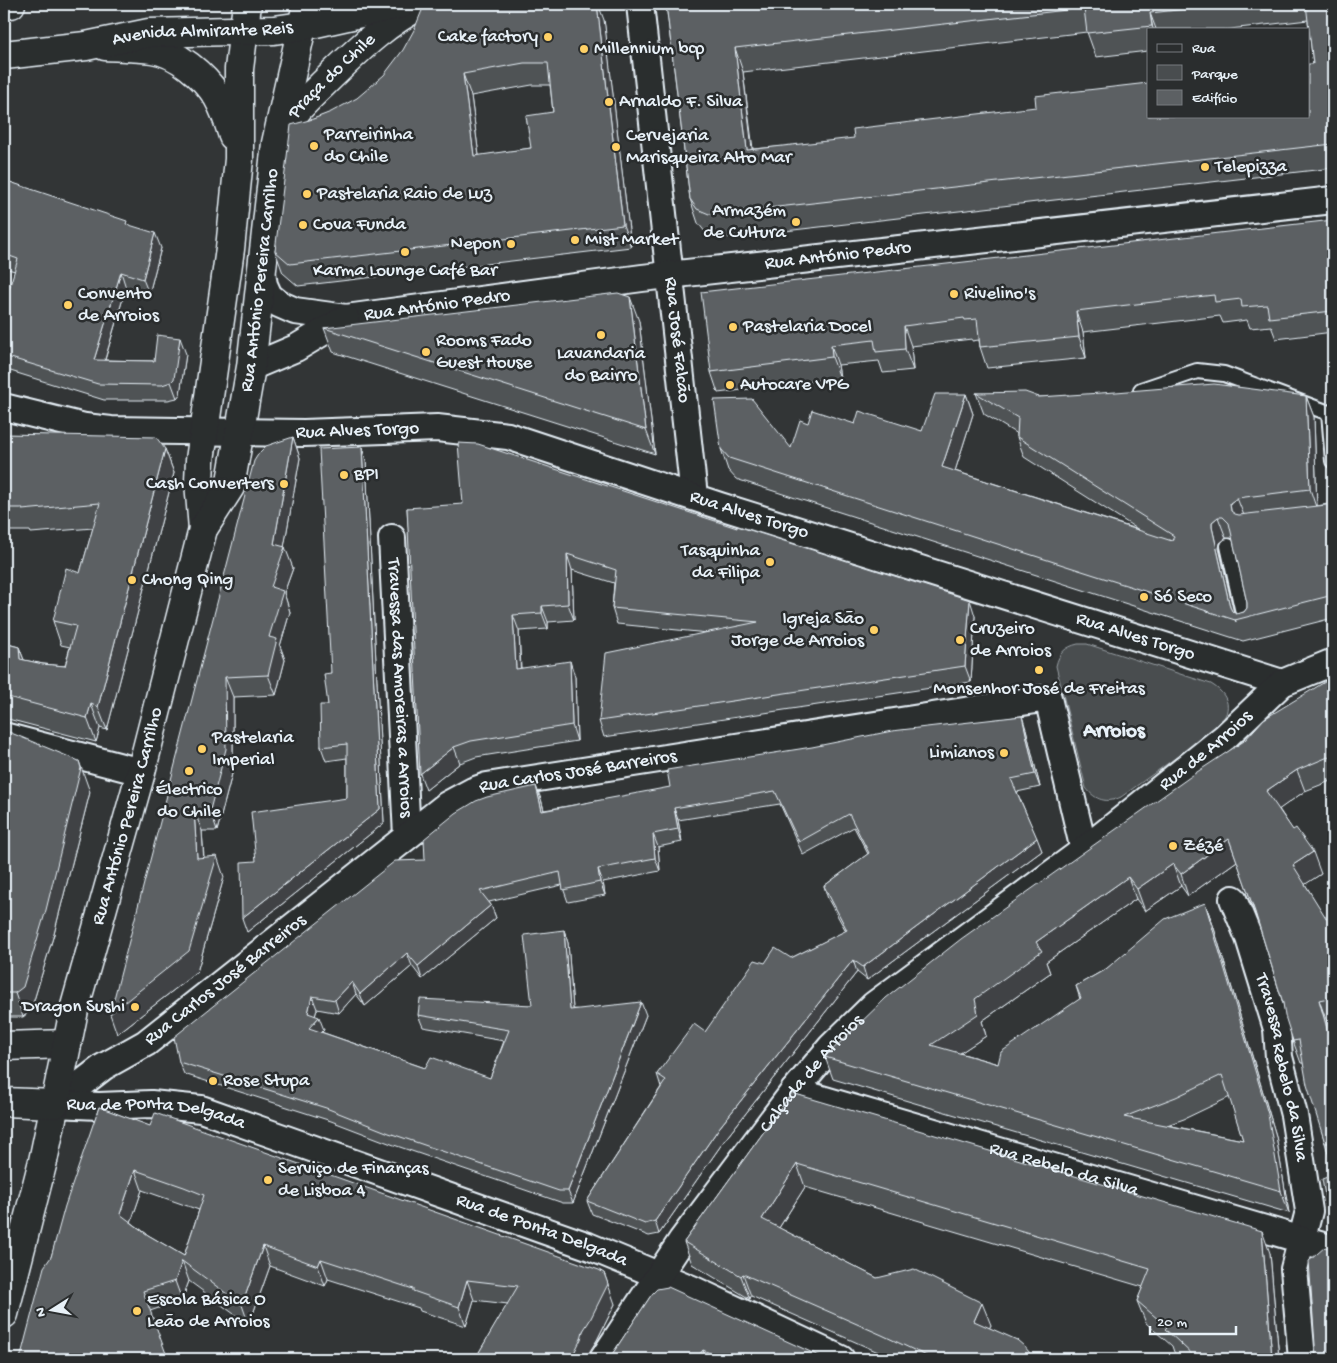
<svg xmlns="http://www.w3.org/2000/svg" width="1337" height="1363" font-family="'Gochi Hand',sans-serif">
<rect width="100%" height="100%" fill="#323536"/>
<filter id="ink" filterUnits="userSpaceOnUse"><feTurbulence type="fractalNoise" baseFrequency=".02" numOctaves="2"/><feDisplacementMap in="SourceGraphic" scale="10" xChannelSelector="R" yChannelSelector="G"/><feConvolveMatrix kernelMatrix="1 2 1 2 8 2 1 2 1" color-interpolation-filters="sRGB"/></filter>
<g filter="url(#ink)">
<!-- green -->
<path fill="#494d4f" stroke="#989fa4" d="M1078,644h9l124,40c23,14 20,31 2,47l-92,66c-14,7 -26,3 -35,-9l-30,-122c3,-13 9,-19 22,-22z"/>
<g fill="none" stroke-linecap="round" stroke-linejoin="round">
<!-- service casing -->
<g stroke="#e8f1f8" stroke-width="18">
<g id="service">
<polyline points="1141,390 1197,371 1224,374 1329,413 1333,461"/>
<polyline points="1228,546 1246,626"/>
</g>
</g>
<!-- minor casing -->
<g stroke="#e8f1f8" stroke-width="30">
<g id="minor">
<path id="s1" d="M640,4l54,492"/>
<path id="s2" d="M262,273l2,12 5,11 10,8 16,7 51,7 296,-40 691,-78"/>
<polyline points="251,367 296,348 346,318"/>
<path id="s3" d="M4,407l81,20 26,3 193,3 133,-5 71,8 212,70 562,177"/>
<path id="s4" d="M392,538l15,298"/>
<polyline points="4,736 141,772"/>
<path id="s5" d="M1233,899l16,39 28,91 2,28 15,58 15,96 -15,58 8,90"/>
<path id="s6" d="M794,1091l539,158"/>
<path id="s7" d="M55,1104l48,-37 43,-24 301,-238 26,-14 14,-5 561,-88 36,152"/>
<path id="s8" d="M55,1104l44,2 52,-2 50,5 387,137 104,43 149,70"/>
<path id="s9" d="M603,1359l79,-119 112,-149 37,-44 43,-42 210,-155 141,-113 57,-54 51,-21"/>
</g>
</g>
<!-- tertiary casing -->
<g stroke="#e8f1f8" stroke-width="31">
<polyline id="tertiary" points="4,1314 43,1161 55,1104"/>
</g>
<!-- secondary casing -->
<g stroke="#e8f1f8" stroke-width="31">
<g id="secondary">
<path d="M105,46c16,1 32,1 47,3 25,3 52,27 65,47 7,12 12,27 16,40"/>
<path id="s10" d="M283,131c11,-21 29,-36 46,-53 29,-28 57,-56 94,-74"/>
<polyline points="203,529 199,482 200,460 230,249 239,159 239,69 247,4"/>
<polyline points="4,1046 67,1044"/>
<path id="s11" d="M4,1102l51,2 19,-94 67,-238 62,-243 27,-42 21,-120 25,-224 31,-139"/>
</g>
</g>
<!-- primary casing -->
<g stroke="#e8f1f8" stroke-width="31">
<g id="primary">
<polyline points="4,5 11,4"/>
<path id="s12" d="M4,55l82,-9 63,-13 125,-3 28,-4 99,-22"/>
</g>
</g>
<!-- service -->
<use href="#service" stroke="#2a2d2e" stroke-width="14"/>
<!-- minor -->
<use href="#minor" stroke="#2a2d2e" stroke-width="26"/>
<!-- tertiary -->
<use href="#tertiary" stroke="#2a2d2e" stroke-width="28"/>
<!-- secondary -->
<use href="#secondary" stroke="#2a2d2e" stroke-width="28"/>
<!-- primary -->
<use href="#primary" stroke="#2a2d2e" stroke-width="28"/>
</g>
<!-- wall -->
<g fill="#4f5355" stroke="#e8f1f8" fill-rule="evenodd">
<path d="M666,4h667v164l-609,70h-6l-12,-5 -8,-10 -8,-24zM1308,20l5,44 -165,52 -395,33 -10,-77 344,-40 9,25 52,-6v-22h82z"/>
<path d="M604,20l27,227 -333,39 -15,-13 -8,-22 38,-132zM532,85h18l3,27 -22,36 -52,8 -8,-60z"/>
<polygon points="4,180 129,225 161,248 149,294 126,288 105,360 154,361 186,354 180,394 177,398 168,400 104,400 4,369 4,302 5,302 15,271 4,268"/>
<polygon points="1333,220 1333,332 1276,339 1271,326 1250,328 1247,320 1223,323 1220,316 1083,332 1086,358 987,368 980,347 979,340 972,341 972,339 911,346 913,370 883,373 879,361 838,365 840,378 718,393 711,372"/>
<polygon points="639,321 655,454 333,352 324,328"/>
<path d="M976,393l63,4 267,-1 8,21 3,89 16,-3v115l-90,23 -507,-162 -8,-9 -7,-21 70,-1 17,-25 47,1 67,7 44,-37 7,20 -18,57 184,59 -115,-73 -7,-20v-3l-33,-20zM1226,538h5l2,2 14,63v5l-3,4 -8,2 -2,-2 -15,-64 1,-5z"/>
<polygon points="4,434 165,449 174,473 107,730 100,728 96,742 4,718 4,643 19,647 24,660 43,664 65,666 70,647 61,645 53,621 80,573 93,528 31,533 30,531 4,531"/>
<polygon points="293,437 300,458 284,547 293,568 284,593 290,612 280,646 285,660 276,695 233,697 233,770 217,831 202,831 204,857 224,877 197,972 117,1034"/>
<polygon points="366,461 384,823 247,932 256,861 347,798 347,758 326,761 321,747 328,705 331,673"/>
<polygon points="407,508 975,616 971,682 604,737 599,721 708,633 617,624 612,608 614,583 572,570 574,620 548,622 548,629 519,631 521,668 575,677 577,741 476,757 460,763 426,790"/>
<path d="M1333,677v103l-28,11 -26,18 42,65 -16,10 28,48v89l-6,1 6,21v126l-8,-26 -22,-80h-2l-8,-22 -10,-38 -28,-91 -18,-51 -49,35 -7,-10 -36,25 -9,-12 -90,63 4,11 -68,48 4,15 -26,17 38,11 82,-65 -4,-13 30,-17 99,-66 8,22 63,211 13,77 -456,-134 -8,-22 419,-316zM1230,1097l13,43 -76,-15 17,-6z"/>
<polygon points="1026,729 1040,787 1017,792 1042,851 867,980 857,972 724,1141 659,1234 649,1236 592,1214 587,1201 661,1087 657,1074 705,1032 765,963 791,958 846,931 828,899 824,886 868,854 854,827 803,855 780,804 678,820 682,842 658,847 660,871 603,882 605,895 568,902 562,885 489,902 491,905 496,918 422,979 412,966 365,1006 356,994 339,1013 317,1009 315,1016 324,1030 321,1032 425,1068 490,1078 504,1041 423,1027 418,1015 532,1005 564,930 568,943 573,1009 646,1015 573,1203 563,1203 394,1145 331,1121 184,1074 179,1062 425,860 541,799 544,810"/>
<polygon points="4,730 90,792 54,934 31,1010 23,1017 4,1017"/>
<polygon points="792,1093 1270,1253 1279,1359 1181,1359 1174,1352 1172,1346 1146,1323 1137,1301 1143,1287 805,1187 779,1228 877,1278 991,1325 989,1328 1035,1359 894,1359 751,1296 750,1299 692,1264 684,1242"/>
<path d="M99,1107l516,197 -18,36 -7,11 -2,8h-113l33,-55 -34,-4 -8,26 -46,-15 -1,-3 -91,-29 -3,7 -55,-20 -21,59 -60,-44 -7,19 -32,11 -99,-54zM142,1190l57,20 -15,46 -36,-21 -17,-13z"/>
<polygon points="1333,1175 1333,1218 1325,1196"/>
<polygon points="652,1294 826,1359 609,1359"/>
</g>
<!-- shaded-wall -->
<g fill="#404345" stroke="#e8f1f8">
<polygon points="597,4 598,4 604,20 605,26 631,247 623,225"/>
<polygon points="1150,13 1156,29 1153,29"/>
<polygon points="735,48 743,72 755,174 747,150"/>
<polygon points="463,74 471,96 482,178 474,156"/>
<polygon points="155,233 161,248 149,294 143,279"/>
<polygon points="121,272 126,288 100,376 94,360"/>
<polygon points="630,297 639,321 655,454 646,430"/>
<polygon points="1076,311 1083,332 1086,358 1079,337"/>
<polygon points="904,326 911,346 913,370 905,349"/>
<polygon points="180,338 186,354 180,394 177,398 171,382"/>
<polygon points="831,345 838,365 840,378 832,357"/>
<polygon points="966,394 973,414 950,487 942,467"/>
<polygon points="1306,396 1314,417 1317,510 1310,489"/>
<polygon points="293,437 300,458 283,553 285,547 293,568 284,593 290,612 280,646 285,660 276,695 268,675 269,637 271,587 274,544"/>
<polygon points="362,447 366,461 384,823 247,932 242,918 380,809"/>
<polygon points="165,449 174,473 107,730 98,707"/>
<polygon points="1237,498 1245,518 1238,524 1231,511 1230,503"/>
<polygon points="1218,517 1226,538 1220,543 1219,548 1236,622 1230,607 1212,527 1212,522"/>
<polygon points="567,554 572,570 574,620 568,604"/>
<polygon points="970,600 975,616 971,682 965,666"/>
<polygon points="542,606 548,622 548,629 542,613"/>
<polygon points="513,615 519,631 521,684 516,669"/>
<polygon points="19,647 28,671 20,659"/>
<polygon points="570,661 575,677 577,741 572,725"/>
<polygon points="225,677 233,697 233,770 217,831 210,810"/>
<polygon points="91,704 100,728 96,742 87,718"/>
<polygon points="1022,716 1026,729 1040,787 1035,774"/>
<polygon points="454,747 460,763 426,790 420,774"/>
<polygon points="79,761 90,792 54,934 31,1010 23,1017 15,993"/>
<polygon points="1297,770 1305,791 1274,813 1266,791"/>
<polygon points="536,786 541,799 547,823 542,811"/>
<polygon points="674,808 678,820 682,842 678,829"/>
<polygon points="194,810 202,831 205,878 197,858"/>
<polygon points="653,834 658,847 660,871 655,858"/>
<polygon points="1037,838 1042,851 867,980 863,967"/>
<polygon points="1229,839 1237,861 1188,896 1181,874"/>
<polygon points="1313,852 1321,874 1301,887 1293,865"/>
<polygon points="217,856 224,877 197,972 117,1034 110,1014"/>
<polygon points="1173,864 1181,886 1145,911 1137,889"/>
<polygon points="598,869 603,882 605,895 600,882"/>
<polygon points="1128,877 1136,899 1046,962 1050,973 982,1021 986,1036 939,1067 931,1045 975,999 1036,942"/>
<polygon points="1205,903 1213,925 1276,1136 1289,1213 1281,1191"/>
<polygon points="491,905 496,918 422,979 418,966"/>
<polygon points="564,930 568,943 574,1022 570,1010"/>
<polygon points="1333,932 1333,955 1329,934"/>
<polygon points="407,953 412,966 365,1006 360,994"/>
<polygon points="853,960 857,972 724,1141 659,1234 655,1221 719,1128"/>
<polygon points="352,982 356,994 339,1013 335,1000"/>
<polygon points="312,996 317,1009 313,1024 319,1017 324,1030 314,1040 309,1028 308,1013"/>
<polygon points="1319,1000 1327,1022 1333,1043 1333,1050"/>
<polygon points="641,1002 646,1015 573,1203 568,1191"/>
<polygon points="797,1164 805,1187 770,1242 762,1219"/>
<polygon points="135,1170 142,1190 127,1234 120,1214"/>
<polygon points="1262,1231 1270,1253 1279,1359 1272,1359"/>
<polygon points="263,1246 270,1266 249,1325 242,1305"/>
<polygon points="321,1259 328,1279 325,1286 318,1266"/>
<polygon points="182,1261 189,1281 182,1300 175,1281"/>
<polygon points="604,1273 615,1304 597,1340 590,1351 588,1359 571,1359 583,1331"/>
<polygon points="743,1274 751,1296 750,1299 741,1276"/>
<polygon points="467,1280 474,1300 466,1326 459,1307"/>
<polygon points="982,1303 991,1325 982,1343 974,1321"/>
<polygon points="703,1350 706,1359 696,1359"/>
</g>
<!-- building -->
<g fill="#5c6063" stroke="#e8f1f8" fill-rule="evenodd">
<path d="M462,4h135l26,221 -333,39 -15,-13 16,-126 22,-6 18,-7 26,-14 27,-23 19,-25 11,-20 9,-22zM524,63h24l5,49 -27,4 5,32 -57,8 -11,-82z"/>
<polygon points="666,4 1232,4 1150,13 1152,26 1087,33 1084,8 735,48 747,150 854,138 853,129 1036,107 1035,96 1148,83 1148,116 1308,116 1308,64 1313,64 1306,4 1333,4 1333,144 716,214 709,214 697,209 690,199"/>
<polygon points="4,180 127,221 126,224 155,233 143,279 121,272 94,360 154,361 157,335 180,338 174,379 171,382 162,385 98,384 4,356 4,302 5,302 18,259 4,254"/>
<polygon points="1333,220 1333,311 1269,318 1267,305 1242,307 1241,299 1215,302 1214,295 1076,311 1079,337 980,347 977,319 965,320 964,318 904,326 905,349 876,352 874,340 831,345 832,357 711,372 701,292"/>
<polygon points="618,293 630,297 646,430 324,328"/>
<path d="M1214,384l92,12 4,93 -73,9 -7,5 1,8 4,3 4,1 87,-10 7,-2v92l-98,25 -506,-162 -8,-9 -7,-49 38,-1 39,49 9,-28 8,3 4,-13 43,14 4,-13 63,20 13,-37h31l-24,73 230,74 2,-5 -157,-99 1,-19 -42,-25 49,-1 14,5 77,-5zM1218,517h5l6,6 18,80v5l-3,4 -8,2 -4,-3 -2,-4 -18,-80v-5z"/>
<polygon points="4,434 156,437 165,449 98,707 91,704 87,718 4,696 4,643 19,647 20,659 43,664 65,666 76,626 53,621 66,568 80,573 100,503 22,510 23,508 4,508"/>
<polygon points="293,437 274,544 285,547 271,587 283,591 269,637 277,639 268,675 225,677 226,749 210,810 194,810 197,858 217,856 189,951 110,1014 254,461 259,453 266,446"/>
<polygon points="458,443 478,444 737,528 737,526 970,600 965,666 599,721 606,653 758,622 612,608 616,570 567,554 568,604 542,606 542,613 513,615 516,669 570,661 572,725 471,741 454,747 420,774 407,508 463,504"/>
<polygon points="362,447 380,809 242,918 241,862 256,861 251,812 347,798 347,744 321,747 320,705 328,705 324,674 331,673 319,449"/>
<path d="M1333,677v78l-36,15 -31,21 27,39 3,-2 17,24 -20,13 40,64v3l-4,2 4,21v42l-14,3 14,50v93h-8l-18,-58 -8,-45 -6,1 -8,-25 -2,-13 -28,-91 -26,-73 -48,35 -8,-10 -36,25 -9,-12 -92,65 6,9 -67,48 3,15 -47,31 67,19 3,-12 80,-54 -5,-12 30,-17 59,-50 40,-16 63,211 13,77 -456,-134 61,-59 75,-59 236,-167 47,-31 20,-22zM1222,1075l21,65 -119,-23 52,-20z"/>
<polygon points="1022,716 1035,774 1011,779 1037,838 863,967 853,960 719,1128 655,1221 645,1224 587,1201 666,1080 657,1074 694,1024 705,1032 755,960 765,963 775,948 791,958 847,930 824,886 869,853 849,814 799,842 775,791 674,808 678,829 653,834 655,858 598,869 600,882 563,890 560,872 480,891 491,905 418,966 407,953 360,994 352,982 335,1000 312,996 308,1013 319,1017 309,1028 425,1068 431,1057 490,1078 509,1030 418,1015 420,999 532,1005 524,935 564,930 570,1010 641,1002 568,1191 559,1191 389,1133 326,1108 179,1062 174,1037 395,861 425,860 424,839 456,813 476,801 487,797 536,786 542,811 670,787 667,770 812,747 892,731"/>
<polygon points="4,730 79,761 81,768 46,910 23,987 15,993 4,993 4,822 9,801 4,799"/>
<polygon points="792,1093 1262,1231 1272,1359 1197,1359 1165,1329 1167,1327 1137,1301 1150,1269 797,1164 762,1219 877,1278 914,1269 982,1303 974,1321 1017,1340 1024,1346 1035,1359 933,1359 882,1335 743,1274 741,1276 684,1242"/>
<path d="M99,1107l51,19 5,-13 444,157 5,3 4,11 -18,36 -7,11 -2,8 -10,20h-96l43,-73 -51,-6 -8,27 -46,-16v-2l-92,-30 -3,7 -55,-20 -21,59 -60,-44 -7,20 -32,10 25,68h-148l24,-92 7,-10 14,-51zM135,1170l49,17 20,8 -20,61 -36,-21 -28,-21z"/>
<polygon points="1329,1155 1333,1157 1333,1169"/>
<polygon points="1333,1175 1333,1205 1325,1196 1322,1179"/>
<polygon points="1325,1247 1333,1250 1333,1359 1316,1359 1309,1261"/>
<polygon points="668,1287 826,1359 723,1359 703,1350 696,1359 609,1359 652,1294 657,1289"/>
</g>
</g>
<!-- markers -->
<g fill="#ffd166" stroke="#2a2d2e" stroke-width="2">
<circle cx="548" cy="37" r="5"/>
<circle cx="584" cy="49" r="5"/>
<circle cx="609" cy="102" r="5"/>
<circle cx="314" cy="146" r="5"/>
<circle cx="616" cy="147" r="5"/>
<circle cx="1205" cy="167" r="5"/>
<circle cx="307" cy="194" r="5"/>
<circle cx="796" cy="222" r="5"/>
<circle cx="303" cy="225" r="5"/>
<circle cx="575" cy="240" r="5"/>
<circle cx="511" cy="244" r="5"/>
<circle cx="405" cy="252" r="5"/>
<circle cx="954" cy="294" r="5"/>
<circle cx="68" cy="305" r="5"/>
<circle cx="733" cy="327" r="5"/>
<circle cx="601" cy="335" r="5"/>
<circle cx="426" cy="352" r="5"/>
<circle cx="730" cy="385" r="5"/>
<circle cx="344" cy="475" r="5"/>
<circle cx="284" cy="484" r="5"/>
<circle cx="770" cy="562" r="5"/>
<circle cx="132" cy="580" r="5"/>
<circle cx="1144" cy="597" r="5"/>
<circle cx="874" cy="630" r="5"/>
<circle cx="960" cy="640" r="5"/>
<circle cx="1039" cy="670" r="5"/>
<circle cx="202" cy="749" r="5"/>
<circle cx="1004" cy="753" r="5"/>
<circle cx="189" cy="771" r="5"/>
<circle cx="1173" cy="846" r="5"/>
<circle cx="135" cy="1007" r="5"/>
<circle cx="213" cy="1081" r="5"/>
<circle cx="268" cy="1180" r="5"/>
<circle cx="137" cy="1311" r="5"/>
</g>
<g text-anchor="middle" dominant-baseline="central" stroke-width="5" stroke-linejoin="round" paint-order="stroke">
<!-- street labels -->
<g font-size="19" fill="#e8f1f8" stroke="#2a2d2e">
<text stroke="none"><textPath href="#s12" startOffset="200">Avenida Almirante Reis</textPath></text>
<text stroke="none"><textPath href="#s10" startOffset="74">Praça do Chile</textPath></text>
<text stroke="none"><textPath href="#s2" startOffset="602">Rua António Pedro</textPath></text>
<text stroke="none"><textPath href="#s11" startOffset="904">Rua António Pereira Carrilho</textPath></text>
<text stroke="none"><textPath href="#s2" startOffset="198">Rua António Pedro</textPath></text>
<text stroke="none"><textPath href="#s1" startOffset="338">Rua José Falcão</textPath></text>
<text stroke="none"><textPath href="#s3" startOffset="356">Rua Alves Torgo</textPath></text>
<text stroke="none"><textPath href="#s3" startOffset="761">Rua Alves Torgo</textPath></text>
<text stroke="none"><textPath href="#s3" startOffset="1166">Rua Alves Torgo</textPath></text>
<text stroke="none"><textPath href="#s4" startOffset="150">Travessa das Amoreiras a Arroios</textPath></text>
<text stroke="none"><textPath href="#s9" startOffset="865">Rua de Arroios</textPath></text>
<text stroke="none"><textPath href="#s7" startOffset="630">Rua Carlos José Barreiros</textPath></text>
<text stroke="none"><textPath href="#s11" startOffset="348">Rua António Pereira Carrilho</textPath></text>
<text stroke="none"><textPath href="#s7" startOffset="211">Rua Carlos José Barreiros</textPath></text>
<text stroke="none"><textPath href="#s5" startOffset="176">Travessa Rebelo da Silva</textPath></text>
<text stroke="none"><textPath href="#s9" startOffset="354">Calçada de Arroios</textPath></text>
<text stroke="none"><textPath href="#s8" startOffset="102">Rua de Ponta Delgada</textPath></text>
<text stroke="none"><textPath href="#s6" startOffset="281">Rua Rebelo da Silva</textPath></text>
<text stroke="none"><textPath href="#s8" startOffset="508">Rua de Ponta Delgada</textPath></text>
</g>
<!-- poi labels -->
<g font-size="19" fill="#e8f1f8" stroke="#2a2d2e" text-anchor="start">
<text x="538" y="37" text-anchor="end">Cake factory</text>
<text x="594" y="49">Millennium bcp</text>
<text x="619" y="102">Arnaldo F. Silva</text>
<text x="324" y="135">Parreirinha<tspan x="324" dy="22">do Chile</tspan></text>
<text x="626" y="136">Cervejaria<tspan x="626" dy="22">Marisqueira Alto Mar</tspan></text>
<text x="1215" y="167">Telepizza</text>
<text x="317" y="194">Pastelaria Raio de Luz</text>
<text x="786" y="211" text-anchor="end">Armazém<tspan x="786" dy="22">de Cultura</tspan></text>
<text x="313" y="225">Cova Funda</text>
<text x="585" y="240">Mist Market</text>
<text x="501" y="244" text-anchor="end">Nepon</text>
<text x="405" y="271" text-anchor="middle">Karma Lounge Café Bar</text>
<text x="78" y="294">Convento<tspan x="78" dy="22">de Arroios</tspan></text>
<text x="964" y="294">Rivelino's</text>
<text x="743" y="327">Pastelaria Docel</text>
<text x="436" y="341">Rooms Fado<tspan x="436" dy="22">Guest House</tspan></text>
<text x="601" y="354" text-anchor="middle">Lavandaria<tspan x="601" dy="22">do Bairro</tspan></text>
<text x="740" y="385">Autocare VPG</text>
<text x="354" y="475">BPI</text>
<text x="274" y="484" text-anchor="end">Cash Converters</text>
<text x="760" y="551" text-anchor="end">Tasquinha<tspan x="760" dy="22">da Filipa</tspan></text>
<text x="142" y="580">Chong Qing</text>
<text x="1154" y="597">Só Seco</text>
<text x="864" y="619" text-anchor="end">Igreja São<tspan x="864" dy="22">Jorge de Arroios</tspan></text>
<text x="970" y="629">Cruzeiro<tspan x="970" dy="22">de Arroios</tspan></text>
<text x="1039" y="689" text-anchor="middle">Monsenhor José de Freitas</text>
<text x="212" y="738">Pastelaria<tspan x="212" dy="22">Imperial</tspan></text>
<text x="994" y="753" text-anchor="end">Limianos</text>
<text x="189" y="790" text-anchor="middle">Électrico<tspan x="189" dy="22">do Chile</tspan></text>
<text x="1183" y="846">Zézé</text>
<text x="125" y="1007" text-anchor="end">Dragon Sushi</text>
<text x="223" y="1081">Rose Stupa</text>
<text x="278" y="1169">Serviço de Finanças<tspan x="278" dy="22">de Lisboa 4</tspan></text>
<text x="147" y="1300">Escola Básica O<tspan x="147" dy="22">Leão de Arroios</tspan></text>
</g>
<!-- quarter labels -->
<g font-size="21" font-weight="bold" fill="#e8f1f8" stroke="#2a2d2e">
<text x="1114" y="732">Arroios</text>
</g>
</g>
<!-- margin -->
<rect width="1337" height="1363" fill="none" stroke="#2a2d2e" stroke-width="20"/>
<rect x="10" y="10" width="1317" height="1343" fill="none" stroke="#e8f1f8" stroke-width="2" filter="url(#ink)"/>
<!-- legend -->
<rect x="1147" y="28" width="162" height="90" fill="#2a2d2e" stroke="#767b7f"/>
<rect x="1157" y="44" width="25" height="8" fill="#2a2d2e" stroke="#767b7f"/>
<text x="1192" y="52" font-size="15" fill="#e8f1f8">Rua</text>
<rect x="1157" y="65" width="25" height="15" fill="#494d4f" stroke="#767b7f"/>
<text x="1192" y="78" font-size="15" fill="#e8f1f8">Parque</text>
<rect x="1157" y="90" width="25" height="15" fill="#5c6063" stroke="#767b7f"/>
<text x="1192" y="102" font-size="15" fill="#e8f1f8">Edifício</text>
<!-- north arrow -->
<g transform="translate(52 1310) rotate(259)" stroke="#2a2d2e" stroke-width="4" paint-order="stroke">
<path d="M0-4L9 19L0 12L-9 19Z" fill="#e8f1f8"/>
<text y="-8" font-size="14" font-weight="bold" text-anchor="middle" fill="#e8f1f8">N</text>
</g>
<!-- scale -->
<path d="M1150 1326v8h86v-8" fill="none" stroke="#e8f1f8" stroke-width="2.5"/>
<text x="1157" y="1326" font-size="15" fill="#e8f1f8" stroke="#2a2d2e" stroke-width="4" paint-order="stroke">20 m</text>
</svg>
